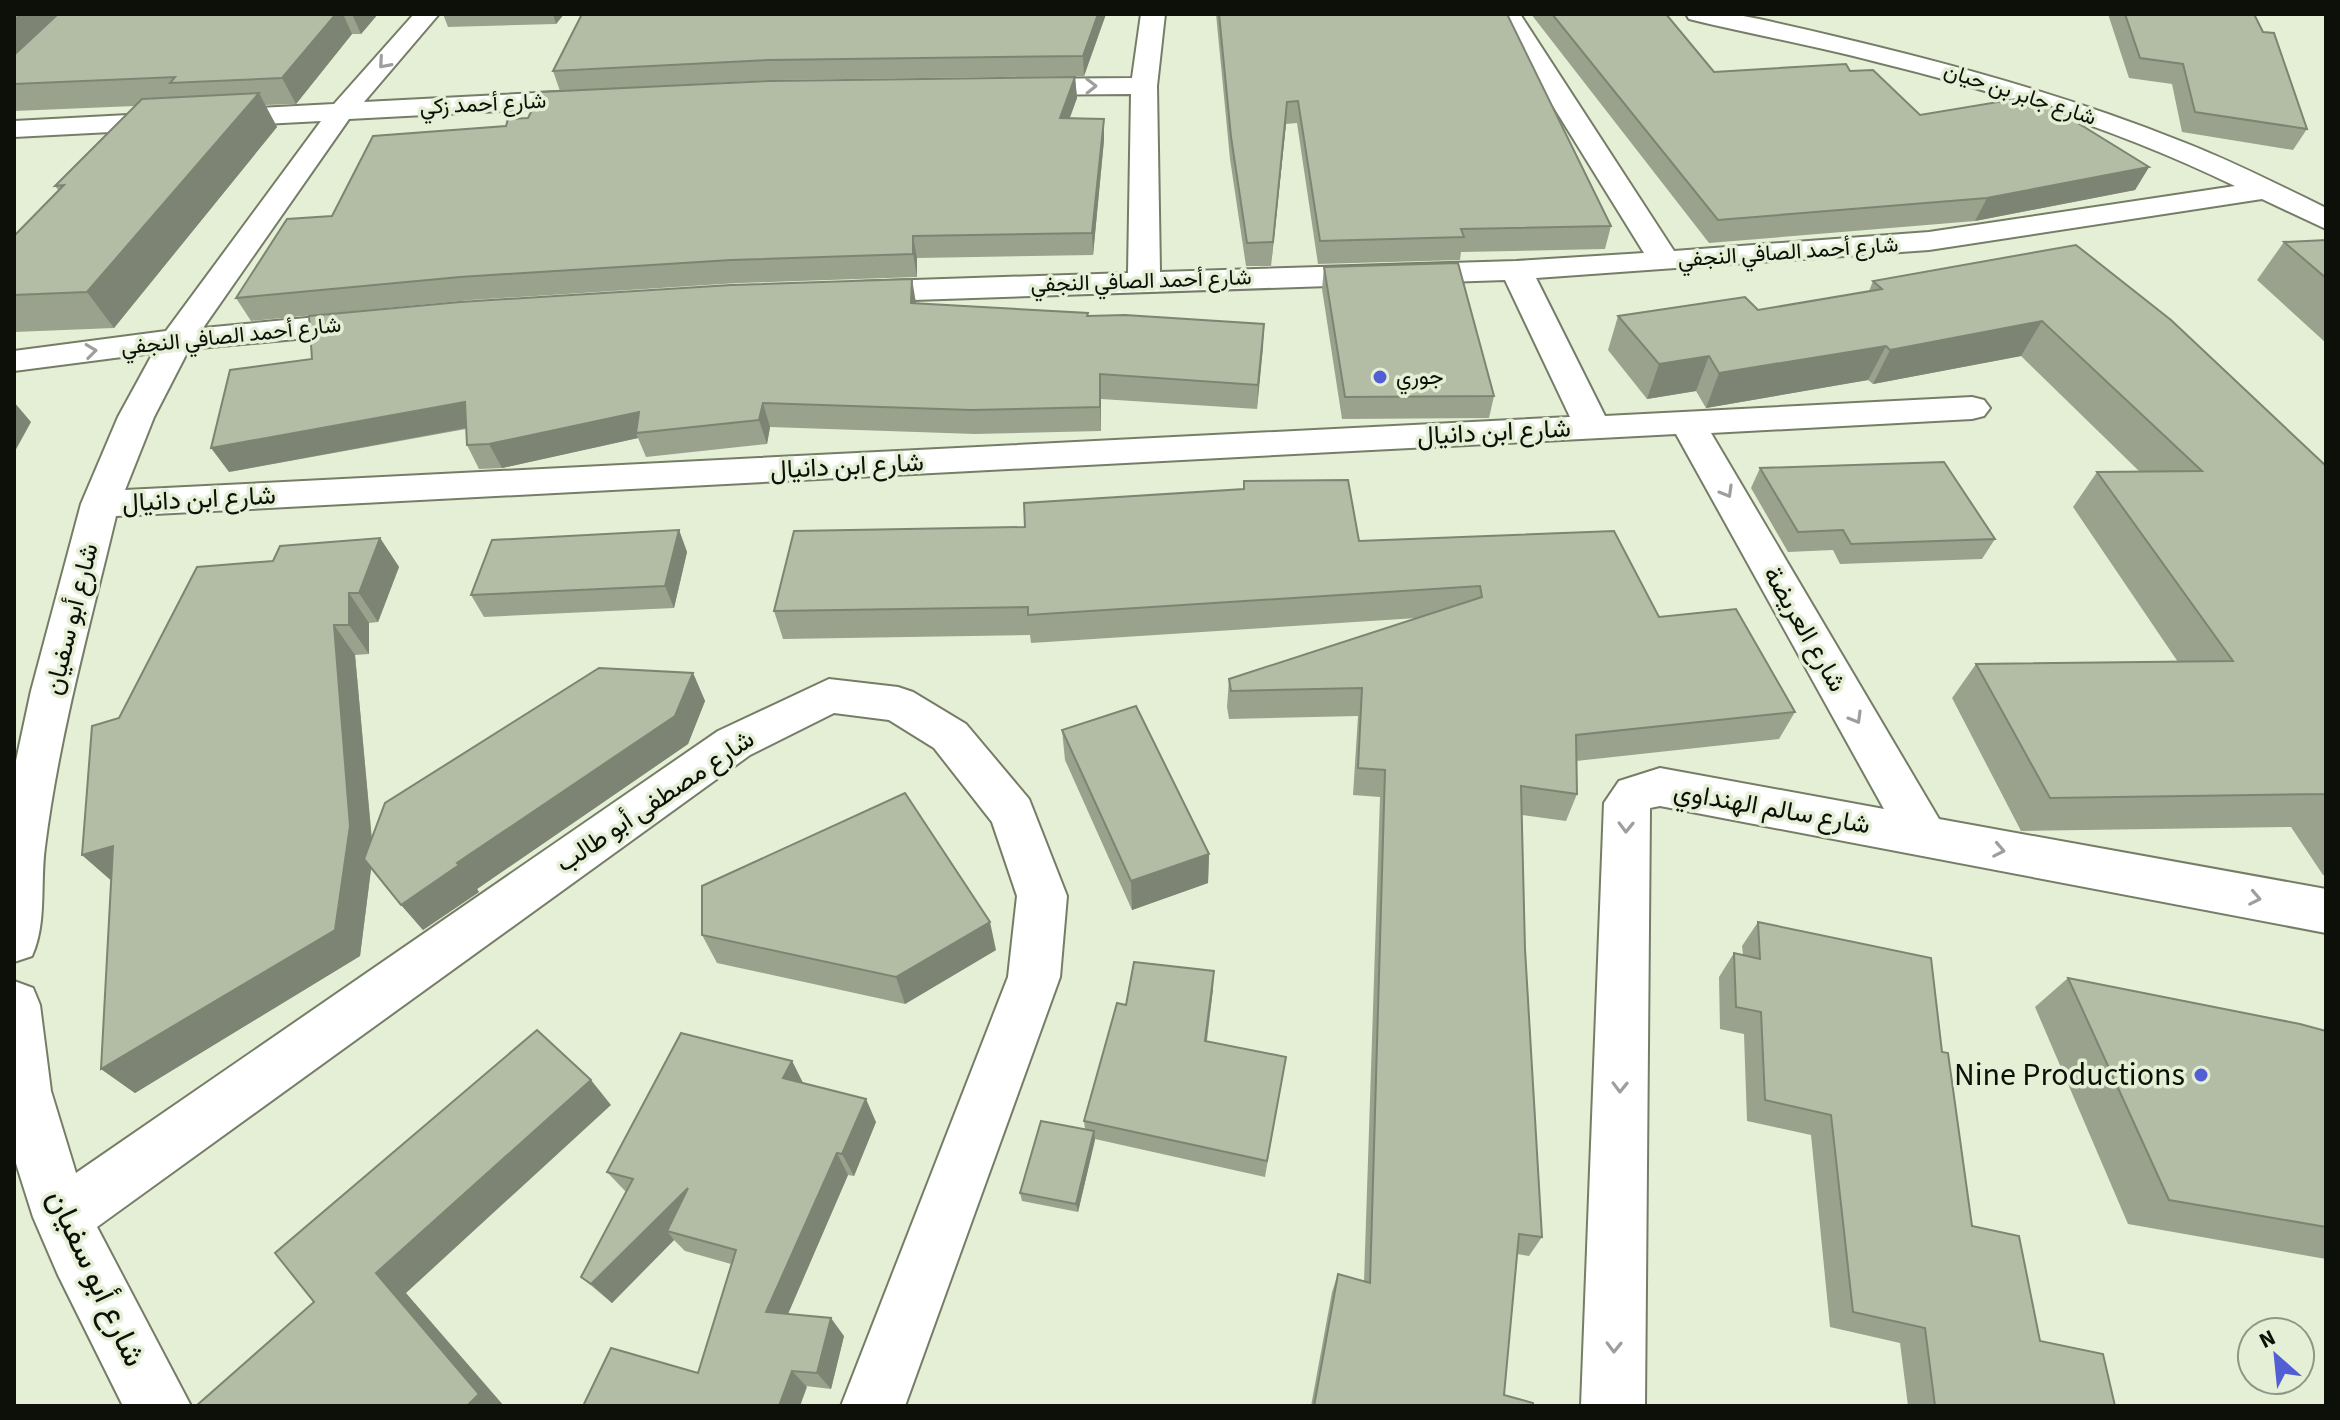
<svg xmlns="http://www.w3.org/2000/svg" width="2340" height="1420" font-family="'Source Sans 3',Vazirmatn,sans-serif">
<rect width="100%" height="100%" fill="#e5efd6"/>
<g fill="none" stroke-linecap="round" stroke-linejoin="round">
<!-- minor casing -->
<g stroke="#757d67" stroke-width="4">
<g id="minor">
<path d="M414,14h25l-75,88 231,-12 9,2 4,6 -4,6 -9,2 -246,13 -146,209 167,-16 12,3 4,7 -4,7 -12,3 -181,17 -35,68 -29,73 1445,-73 -65,-137 -651,22 -11,-3 -5,-7 5,-7 11,-3 274,-9 3,-179 -116,1 -9,-2 -4,-6 4,-6 9,-2 117,-1 9,-64h24l-8,72 3,186 356,-11 128,-8 -148,-239h24l154,237 255,-19 306,-46c-115,-56 -238,-95 -362,-125 -61,-16 -123,-27 -184,-42l-3,-5h47l26,5c144,32 287,68 424,123 49,19 96,43 143,66v21l-64,-30 -333,51 -393,28 69,138 367,-19 12,3 6,8 -6,8 -12,3 -261,14 228,386 387,70v44l-666,-127 -10,2 -5,598h-64l23,-603 15,-22 41,-13 224,41 -208,-375 -1560,82c-26,109 -57,219 -71,331 -5,36 2,76 -13,109l-18,6v-192l17,-79 50,-187 37,-87 35,-64 -139,18v-20l152,-20 155,-210 -307,16v-16l320,-17z"/>
<polygon points="829,679 898,687 913,692 966,724 1029,799 1067,896 1060,977 905,1406 841,1406 1008,977 1017,896 992,822 934,748 889,720 834,713 750,755 97,1227 191,1406 123,1406 58,1275 33,1217 14,1157 14,981 33,988 40,1005 51,1091 76,1173 718,731"/>
</g>
</g>
<!-- minor -->
<use href="#minor" fill="#fff" fill-rule="evenodd"/>
</g>
<!-- wall -->
<g fill="#9aa28d">
<polygon points="14,14 378,14 361,34 352,34 296,104 265,105 277,127 114,328 14,332 14,236 59,191 55,186 135,106 14,111"/>
<polygon points="443,14 564,14 556,24 448,27"/>
<polygon points="582,14 1106,14 1084,76 774,80 601,89 1075,77 1077,98 1069,118 1104,119 1104,140 1093,255 917,258 917,277 738,283 471,300 251,321 236,298 332,216 506,126 528,118 560,91 553,71"/>
<polygon points="1216,14 1507,14 1611,226 1605,249 1461,252 1460,260 1318,264 1297,123 1286,124 1271,266 1246,266 1230,159"/>
<polygon points="1531,14 1666,14 1714,72 1850,71 1920,115 2149,167 2135,190 1975,221 1709,243"/>
<polygon points="2108,14 2254,14 2307,129 2293,150 2182,132 2172,84 2129,78"/>
<polygon points="2326,240 2326,343 2257,280 2284,242"/>
<polygon points="2076,245 2326,466 2326,875 2323,875 2291,827 2021,831 1952,698 1976,664 2178,662 2073,507 2097,472 2140,472 2021,356 1873,384 1868,380 1706,408 1696,391 1647,399 1608,350 1618,316 1758,310 1869,291 1873,281"/>
<polygon points="1324,267 1494,396 1489,418 1342,419 1322,289"/>
<polygon points="916,303 1088,316 1264,324 1257,409 1101,399 1101,431 975,434 770,427 767,444 646,457 638,438 502,468 479,469 467,445 466,429 229,472"/>
<polygon points="1760,468 1995,539 1982,559 1840,564 1833,550 1788,552 1751,488"/>
<polygon points="1244,481 1359,541 1659,617 1795,712 1779,739 1576,761 1577,794 1566,821 1522,815 1525,949 1542,1237 1529,1256 1517,1254 1504,1395 1533,1406 1311,1406 1332,1292 1338,1274 1364,1281 1380,797 1353,795 1358,716 1229,719 1227,707 1229,679 1417,618 1031,643 1030,635 783,639 774,611 1025,527 1243,489"/>
<polygon points="679,530 687,552 674,608 484,617 471,595"/>
<polygon points="380,538 399,567 378,622 369,623 369,654 355,655 372,839 693,673 705,701 688,744 477,889 479,892 423,930 371,868 360,956 135,1093 101,1069 111,880 82,855 119,718 273,561"/>
<polygon points="1062,730 1209,854 1208,883 1132,910 1065,760"/>
<polygon points="1758,922 1942,1052 1972,1226 2040,1341 2115,1406 1908,1406 1900,1343 1830,1327 1811,1135 1747,1121 1744,1034 1720,1029 1719,977 1734,953 1743,955 1742,946"/>
<polygon points="702,935 996,950 905,1004 717,963"/>
<polygon points="2068,978 2326,1031 2326,1259 2128,1224 2035,1007"/>
<polygon points="1213,989 1207,1041 1286,1057 1265,1177 1095,1139 1078,1212 1022,1201 1020,1193 1085,1129 1084,1121 1126,1005"/>
<polygon points="792,1061 803,1083 876,1122 854,1176 848,1175 788,1314 844,1336 831,1389 698,1373 731,1264 685,1251 674,1240 612,1303 581,1277 626,1192 607,1172"/>
</g>
<!-- shaded-wall -->
<g fill="#7d8473">
<polygon points="21,14 66,14 14,61 14,20"/>
<polygon points="336,14 343,14 352,34 296,104 282,78"/>
<polygon points="352,14 378,14 361,34"/>
<polygon points="553,14 564,14 556,24"/>
<polygon points="1098,14 1106,14 1084,76 1083,56"/>
<polygon points="1075,77 1077,98 1062,140 1060,118"/>
<polygon points="259,93 277,127 114,328 87,292"/>
<polygon points="1287,102 1286,124 1271,266 1273,242"/>
<polygon points="1104,119 1104,140 1093,255 1092,233"/>
<polygon points="2149,167 2135,190 1975,221 1987,198"/>
<polygon points="913,236 917,258 917,277 913,254"/>
<polygon points="912,279 916,303 911,303"/>
<polygon points="2042,321 2021,356 1873,384 1890,350"/>
<polygon points="1264,324 1263,348 1257,409 1258,385"/>
<polygon points="1886,346 1868,380 1706,408 1719,373"/>
<polygon points="1709,356 1696,391 1647,399 1659,364"/>
<polygon points="1100,374 1101,399 1101,431 1100,407"/>
<polygon points="14,402 31,422 14,453"/>
<polygon points="465,402 477,426 229,472 211,448"/>
<polygon points="763,403 770,427 767,444 759,420"/>
<polygon points="639,412 636,433 638,438 502,468 489,444"/>
<polygon points="679,530 687,552 674,608 665,586"/>
<polygon points="380,538 399,567 378,622 359,593"/>
<polygon points="349,593 369,623 369,654 349,625"/>
<polygon points="334,625 355,655 373,854 360,956 135,1093 101,1069"/>
<polygon points="693,673 705,701 688,744 477,889 479,892 423,930 401,905 457,863"/>
<polygon points="113,846 114,883 82,855"/>
<polygon points="1209,854 1208,883 1132,910 1131,881"/>
<polygon points="990,922 996,950 905,1004 896,977"/>
<polygon points="1214,971 1213,989 1204,1058 1205,1041"/>
<polygon points="792,1061 804,1085 783,1078"/>
<polygon points="591,1080 611,1105 406,1293 504,1406 467,1406 376,1273"/>
<polygon points="866,1099 876,1122 854,1176 842,1154"/>
<polygon points="1094,1131 1095,1140 1078,1212 1076,1204"/>
<polygon points="837,1153 848,1175 781,1330 766,1312"/>
<polygon points="688,1188 667,1231 674,1240 612,1303 591,1284"/>
<polygon points="831,1318 844,1336 831,1389 817,1373"/>
<polygon points="792,1371 807,1387 800,1406 779,1406"/>
</g>
<!-- building -->
<g fill="#b3bca4" stroke="#7d8473" stroke-width="2">
<polygon points="14,14 21,14 14,20"/>
<polygon points="58,14 336,14 282,78 170,83 175,77 14,84 14,55"/>
<polygon points="582,14 1098,14 1083,56 769,60 553,71"/>
<polygon points="1219,14 1507,14 1611,226 1461,229 1464,237 1320,241 1298,101 1287,102 1273,242 1247,243 1231,137"/>
<polygon points="1552,14 1666,14 1714,72 1846,64 1850,71 1873,70 1920,115 2034,96 2149,167 1987,198 1718,220"/>
<polygon points="2125,14 2254,14 2263,32 2274,33 2307,129 2195,112 2183,64 2140,58"/>
<polygon points="1075,77 1060,118 1104,119 1092,233 913,236 913,254 731,260 460,277 236,298 287,219 332,216 373,136 506,126 508,119 528,118 541,92 769,81"/>
<polygon points="259,93 87,292 14,295 14,236 64,185 55,186 142,99"/>
<polygon points="2326,240 2326,278 2284,242"/>
<polygon points="2076,245 2171,320 2326,466 2326,794 2050,798 1976,664 2233,661 2097,472 2202,471 2042,321 1890,350 1886,346 1719,373 1709,356 1659,364 1618,316 1745,297 1758,310 1882,289 1873,281"/>
<polygon points="1458,263 1494,396 1345,397 1324,267"/>
<polygon points="912,279 911,303 1088,313 1087,316 1125,315 1264,324 1258,385 1100,374 1100,407 971,410 763,403 759,420 636,433 639,412 489,444 467,445 465,402 211,448 230,370 312,359 309,316 460,302 731,285"/>
<polygon points="1944,462 1995,539 1851,544 1843,530 1798,532 1760,468"/>
<polygon points="1348,480 1359,541 1614,531 1659,617 1736,609 1795,712 1576,735 1577,794 1521,786 1525,949 1542,1237 1519,1234 1504,1395 1533,1403 1533,1406 1314,1406 1338,1274 1370,1283 1385,770 1358,768 1362,688 1231,691 1229,679 1482,597 1480,586 1028,615 1028,607 774,611 794,531 1025,527 1024,503 1244,489 1244,481"/>
<polygon points="679,530 665,586 471,595 492,540"/>
<polygon points="380,538 359,593 349,593 349,625 334,625 350,826 335,930 101,1069 113,846 82,855 92,726 119,718 197,567 273,561 280,546"/>
<polygon points="599,668 693,673 675,716 457,863 459,865 401,905 364,859 385,803"/>
<polygon points="1136,706 1209,854 1131,881 1062,730"/>
<polygon points="905,793 990,922 896,977 702,935 702,886"/>
<polygon points="1758,922 1931,958 1942,1052 1948,1053 1972,1226 2019,1236 2040,1341 2103,1354 2115,1406 1935,1406 1925,1328 1853,1312 1831,1115 1765,1100 1761,1012 1736,1007 1734,953 1760,959"/>
<polygon points="1134,962 1214,971 1205,1041 1286,1057 1267,1161 1084,1121 1117,1003 1126,1005"/>
<polygon points="2068,978 2300,1024 2326,1031 2326,1227 2169,1200"/>
<polygon points="537,1030 591,1080 376,1273 479,1394 467,1406 196,1406 314,1302 275,1253"/>
<polygon points="681,1033 792,1061 783,1078 866,1099 842,1154 837,1153 766,1312 831,1318 817,1373 792,1371 779,1406 583,1406 611,1348 698,1373 736,1250 667,1231 688,1188 591,1284 581,1277 633,1179 607,1172"/>
<polygon points="1041,1121 1094,1131 1076,1204 1020,1193"/>
</g>
<!-- one-way arrows -->
<defs><path id="oneway-chevron" d="M-2-3.5L2.5 0L-2 3.5" fill="none" stroke-width="1.6" stroke-linecap="round" stroke-linejoin="round" transform="scale(2)"/></defs>
<g stroke="#9e9f9c">
<use href="#oneway-chevron" transform="translate(384 63) rotate(131)"/>
<use href="#oneway-chevron" transform="translate(1091 86) rotate(-1)"/>
<use href="#oneway-chevron" transform="translate(91 351) rotate(-7)"/>
<use href="#oneway-chevron" transform="translate(1727 492) rotate(60)"/>
<use href="#oneway-chevron" transform="translate(1856 718) rotate(60)"/>
<use href="#oneway-chevron" transform="translate(1626 827) rotate(91)"/>
<use href="#oneway-chevron" transform="translate(1999 850) rotate(11)"/>
<use href="#oneway-chevron" transform="translate(2255 898) rotate(11)"/>
<use href="#oneway-chevron" transform="translate(1620 1087) rotate(91)"/>
<use href="#oneway-chevron" transform="translate(1614 1347) rotate(91)"/>
</g>
<!-- markers -->
<g fill="#515ed4" stroke="#e5efd6" stroke-width="3">
<circle cx="1380" cy="377" r="8"/>
<circle cx="2201" cy="1075" r="8"/>
</g>
<g text-anchor="middle" dominant-baseline="central" stroke-width="7" stroke-linejoin="round" paint-order="stroke">
<!-- far-street labels -->
<g font-size="22" fill="#0d1008" stroke="#e5efd6">
<text transform="translate(2020 94) rotate(18)">شارع جابر بن حيان</text>
<text transform="translate(483 104) rotate(-3)">شارع أحمد زكي</text>
<text transform="translate(1788 252) rotate(-4)">شارع أحمد الصافي النجفي</text>
<text transform="translate(1141 281) rotate(-2)">شارع أحمد الصافي النجفي</text>
<text transform="translate(231 336) rotate(-6)">شارع أحمد الصافي النجفي</text>
</g>
<!-- far-poi labels -->
<g font-size="22" fill="#0d1008" stroke="#e5efd6" text-anchor="start">
<text x="1396" y="377">جوري</text>
</g>
<!-- street labels -->
<g font-size="26" fill="#0d1008" stroke="#e5efd6">
<text transform="translate(1494 432) rotate(-3)">شارع ابن دانيال</text>
<text transform="translate(847 466) rotate(-3)">شارع ابن دانيال</text>
<text transform="translate(199 499) rotate(-3)">شارع ابن دانيال</text>
<text transform="translate(71 619) rotate(-76)">شارع أبو سفيان</text>
<text transform="translate(1805 629) rotate(60)">شارع العريضة</text>
<text transform="translate(655 801) rotate(-34)">شارع مصطفى أبو طالب</text>
<text transform="translate(1772 808) rotate(10)">شارع سالم الهنداوي</text>
</g>
<!-- near-poi labels -->
<g font-size="32" fill="#0d1008" stroke="#e5efd6" text-anchor="end">
<text x="2185" y="1075">Nine Productions</text>
</g>
<!-- near-street labels -->
<g font-size="32" fill="#0d1008" stroke="#e5efd6">
<text transform="translate(96 1278) rotate(65)">شارع أبو سفيان</text>
</g>
</g>
<!-- border -->
<rect width="2340" height="1420" fill="none" stroke="#0d1008" stroke-width="32"/>
<!-- north arrow -->
<g transform="translate(2276 1356) rotate(333)"><circle r="38" fill="#e5efd6" stroke="#8f9684" stroke-width="2"/>
<path d="M0-6L14 30L0 20L-14 30Z" fill="#515ed4"/>
<text y="-12" font-size="22" font-weight="bold" text-anchor="middle" fill="#0d1008">N</text>
</g>
</svg>
